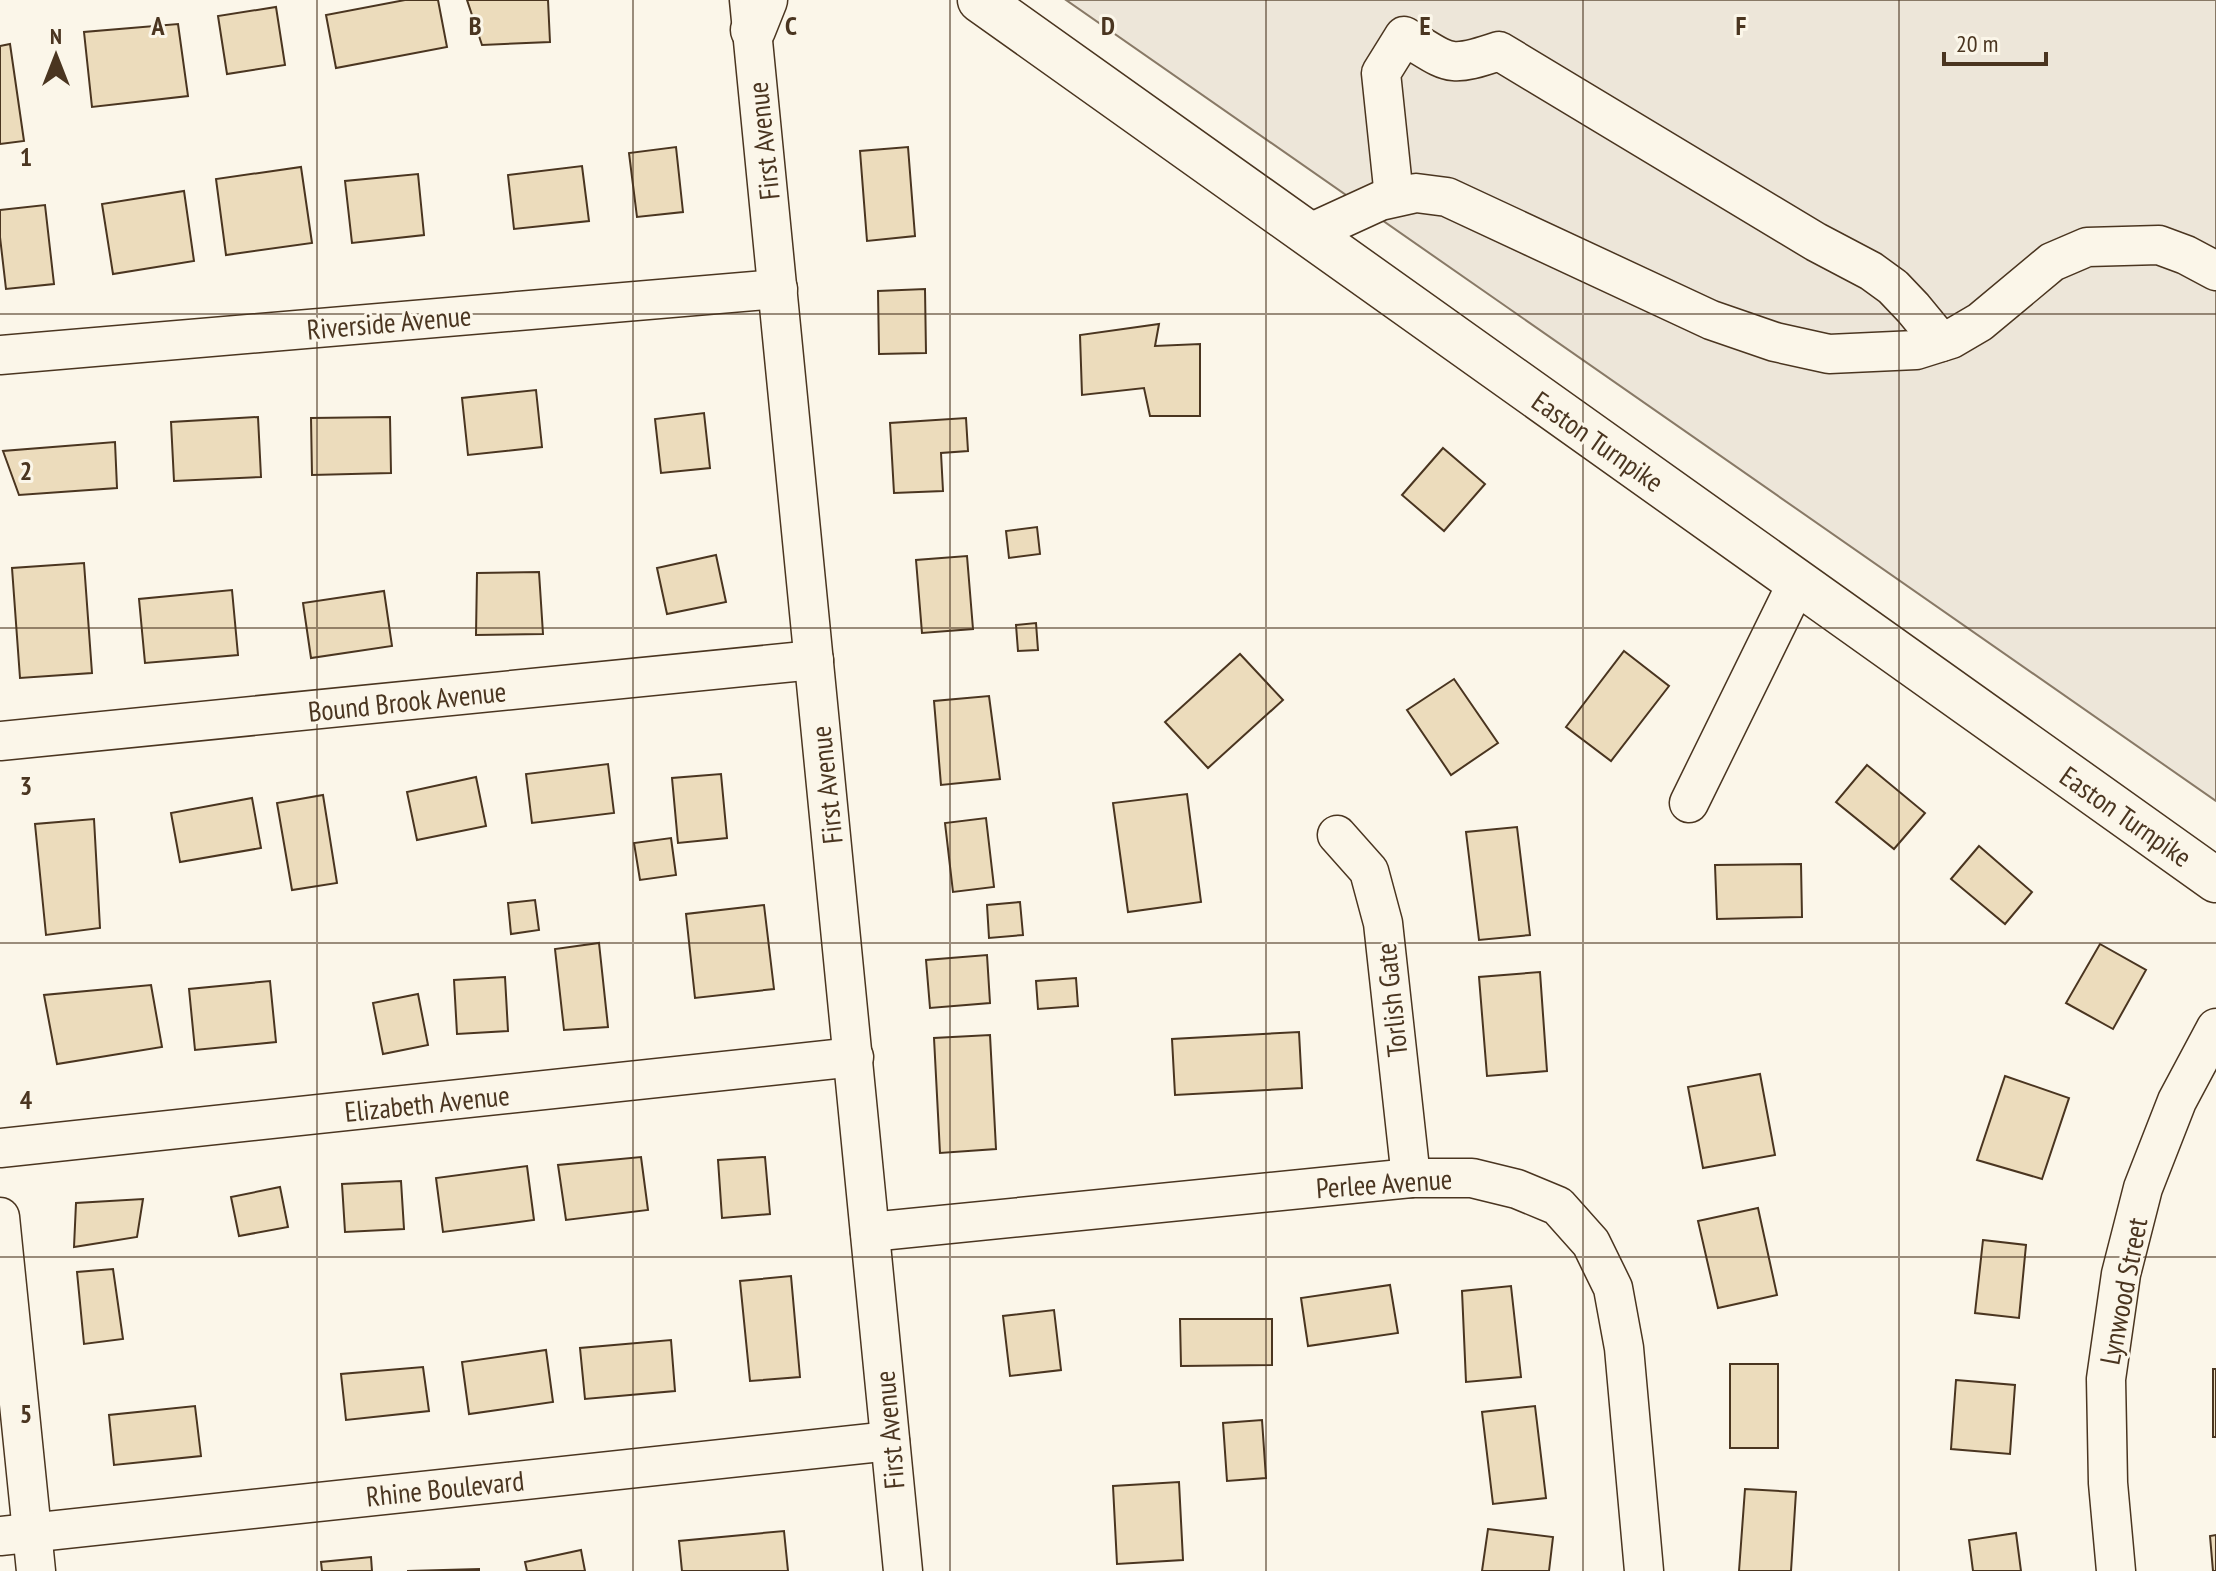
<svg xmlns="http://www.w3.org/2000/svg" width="2216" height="1571" font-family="'PT Sans Narrow',sans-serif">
<rect width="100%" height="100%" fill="#fbf6e9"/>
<!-- green -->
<polygon fill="#ede6d9" stroke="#887966" stroke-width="2" points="1066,0 2216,0 2216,801"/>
<!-- building -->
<g fill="#ecdcbc" stroke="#4a3520" stroke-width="2">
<polygon points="405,0 438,0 447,47 336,68 326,15"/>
<polygon points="467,0 548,0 550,42 482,45"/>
<polygon points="276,7 285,65 227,74 218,16"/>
<polygon points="178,24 188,96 92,107 84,32"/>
<polygon points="10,44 24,141 0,144 0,46"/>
<polygon points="676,147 683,212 637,217 629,153"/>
<polygon points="908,147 915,236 867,241 860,151"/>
<polygon points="582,166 589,221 514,229 508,175"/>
<polygon points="301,167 312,243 226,255 216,179"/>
<polygon points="418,174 424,235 352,243 345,181"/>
<polygon points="184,191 194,261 113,274 102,204"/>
<polygon points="45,205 54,284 6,289 0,237 0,210"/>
<polygon points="925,289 926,353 879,354 878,291"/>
<polygon points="1159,324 1155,346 1200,344 1200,416 1150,416 1144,388 1082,395 1080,335"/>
<polygon points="536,390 542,447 468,455 462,398"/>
<polygon points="704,413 710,468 661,473 655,419"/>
<polygon points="258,417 261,477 174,481 171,422"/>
<polygon points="390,417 391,473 312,475 311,418"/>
<polygon points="966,418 968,451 941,453 943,491 894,493 890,423"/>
<polygon points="115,442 117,488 19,495 3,451"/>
<polygon points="1443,448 1485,484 1444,531 1402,495"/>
<polygon points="1037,527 1040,554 1009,558 1006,531"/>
<polygon points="716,555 726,602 667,614 657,568"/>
<polygon points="967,556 973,629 922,633 916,560"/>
<polygon points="84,563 92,673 20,678 12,568"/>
<polygon points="539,572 543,634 476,635 477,573"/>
<polygon points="232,590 238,655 145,663 139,599"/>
<polygon points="384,591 392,646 311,658 303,603"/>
<polygon points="1036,623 1038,650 1018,651 1016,625"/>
<polygon points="1624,651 1669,686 1611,761 1566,727"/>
<polygon points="1240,654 1283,700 1208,768 1165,722"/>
<polygon points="1454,679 1498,743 1451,775 1407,710"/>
<polygon points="989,696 1000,779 941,785 934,701"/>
<polygon points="608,764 614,813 532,823 526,774"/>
<polygon points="1867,765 1925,813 1894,849 1836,802"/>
<polygon points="721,774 727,838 678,843 672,778"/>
<polygon points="476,777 486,826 417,840 407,792"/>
<polygon points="1187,794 1201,902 1128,912 1113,803"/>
<polygon points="323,795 337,883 292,890 277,803"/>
<polygon points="252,798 261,848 180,862 171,813"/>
<polygon points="986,818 994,887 953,892 945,823"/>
<polygon points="94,819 100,928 46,935 35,824"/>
<polygon points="1517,827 1530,935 1479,940 1466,832"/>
<polygon points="671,838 676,875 640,880 634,843"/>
<polygon points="1979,846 2032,892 2005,924 1951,879"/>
<polygon points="1801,864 1802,917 1717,919 1715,865"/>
<polygon points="535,900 539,930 511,934 508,903"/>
<polygon points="1020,902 1023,935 989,938 987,905"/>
<polygon points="764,905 774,989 695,998 686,914"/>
<polygon points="599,943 608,1027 564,1030 555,949"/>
<polygon points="2100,944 2146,970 2113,1029 2066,1003"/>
<polygon points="987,955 990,1003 930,1008 926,960"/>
<polygon points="1540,972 1547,1071 1487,1076 1479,977"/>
<polygon points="505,977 508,1031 457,1034 454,980"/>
<polygon points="1076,978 1078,1006 1038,1009 1036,981"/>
<polygon points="270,981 276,1042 195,1050 189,989"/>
<polygon points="151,985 162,1047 57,1064 44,995"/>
<polygon points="418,994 428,1045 383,1054 373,1003"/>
<polygon points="1299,1032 1302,1088 1175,1095 1172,1039"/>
<polygon points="990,1035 996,1149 940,1153 934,1038"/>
<polygon points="1760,1074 1775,1155 1703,1168 1688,1087"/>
<polygon points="2005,1076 2069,1098 2042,1179 1977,1160"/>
<polygon points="641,1157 648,1210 566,1220 558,1165"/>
<polygon points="765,1157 770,1214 722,1218 718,1160"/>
<polygon points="527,1166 534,1220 443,1232 436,1178"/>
<polygon points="401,1181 404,1229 345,1232 342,1184"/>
<polygon points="280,1187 288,1227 239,1236 231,1197"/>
<polygon points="143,1199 137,1237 74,1247 76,1203"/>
<polygon points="1758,1208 1777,1295 1718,1308 1698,1221"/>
<polygon points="1983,1240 2026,1245 2019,1318 1975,1313"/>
<polygon points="113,1269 123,1339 84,1344 77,1272"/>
<polygon points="791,1276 800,1377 750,1381 740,1281"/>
<polygon points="1390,1285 1398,1333 1308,1346 1301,1298"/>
<polygon points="1511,1286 1521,1377 1466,1382 1462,1291"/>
<polygon points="1054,1310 1061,1370 1010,1376 1003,1316"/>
<polygon points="1180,1319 1272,1319 1272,1365 1181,1366"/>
<polygon points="671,1340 675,1391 585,1399 580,1348"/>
<polygon points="546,1350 553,1402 469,1414 462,1362"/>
<rect x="1730" y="1364" width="48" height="84"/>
<polygon points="423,1367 429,1411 346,1420 341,1374"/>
<rect x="2213" y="1369" width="3" height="68"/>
<polygon points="1956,1380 2015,1385 2010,1454 1951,1449"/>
<polygon points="195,1406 201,1456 114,1465 109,1415"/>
<polygon points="1535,1406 1546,1498 1493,1504 1482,1412"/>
<polygon points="1262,1420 1266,1478 1227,1481 1223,1423"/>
<polygon points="1179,1482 1183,1560 1117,1564 1113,1486"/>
<polygon points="1745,1489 1796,1492 1791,1571 1739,1571"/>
<polygon points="1488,1529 1553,1537 1549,1571 1482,1571"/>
<polygon points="784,1531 788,1571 682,1571 679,1541"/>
<polygon points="2016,1533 2021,1571 1973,1571 1969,1540"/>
<polygon points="2216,1535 2216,1571 2213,1571 2210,1536"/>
<polygon points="581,1550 585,1571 527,1571 525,1562"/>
<polygon points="371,1557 372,1571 322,1571 321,1562"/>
<polygon points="479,1569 479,1571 407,1571"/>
</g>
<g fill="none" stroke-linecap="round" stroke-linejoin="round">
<!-- minor casing -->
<g stroke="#4a3520" stroke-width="41">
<g id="minor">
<polyline points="749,0 903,1571"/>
<path d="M1394,197l-13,-124 23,-37c46,27 42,33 95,15l317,191 55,29 22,16 20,21 28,34"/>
<polyline points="1308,234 1380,201 1416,193 1447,197 1711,320 1775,342 1829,354 1916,350 1951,339 1980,322 2052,262 2087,247 2159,245 2186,255 2216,271"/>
<polyline points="0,355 778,289"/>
<polyline points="0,741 814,660"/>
<polyline points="1689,803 1797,583"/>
<polyline points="1337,835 1369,871 1383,923 1411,1178"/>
<polyline points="0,1148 854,1057"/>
<polyline points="0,1217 36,1571"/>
<polyline points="870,1232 1411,1178 1472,1178 1517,1189 1558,1206 1591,1243 1613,1288 1624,1348 1644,1571"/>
<polyline points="0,1536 890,1441"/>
<polyline points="2116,1571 2108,1483 2106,1379 2121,1274 2143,1188 2177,1101 2216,1028"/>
</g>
</g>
<!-- major casing -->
<g stroke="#4a3520" stroke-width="47">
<g id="major">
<polyline points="980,0 2216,880"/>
<polyline points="753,30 765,0"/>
</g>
</g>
<!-- minor -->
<use href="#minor" stroke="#fbf6e9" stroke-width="38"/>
<!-- major -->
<use href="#major" stroke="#fbf6e9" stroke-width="44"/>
</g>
<!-- grid -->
<path fill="none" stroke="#4a3520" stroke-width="2" stroke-opacity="0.55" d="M317,0v1571M633,0v1571M950,0v1571M1266,0v1571M1583,0v1571M1899,0v1571M0,314h2216M0,628h2216M0,943h2216M0,1257h2216"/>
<g text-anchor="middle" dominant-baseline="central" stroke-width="6" stroke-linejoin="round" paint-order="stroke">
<!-- street labels -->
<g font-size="28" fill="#4a3520" stroke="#fbf6e9">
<text transform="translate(763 141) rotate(-96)">First Avenue</text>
<text transform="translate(389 322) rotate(-5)">Riverside Avenue</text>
<text transform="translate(1598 441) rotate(35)">Easton Turnpike</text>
<text transform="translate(407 701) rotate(-6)">Bound Brook Avenue</text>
<text transform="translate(826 785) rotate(-96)">First Avenue</text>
<text transform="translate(2126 816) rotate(35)">Easton Turnpike</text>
<text transform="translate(1391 1000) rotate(-96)">Torlish Gate</text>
<text transform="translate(427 1103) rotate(-6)">Elizabeth Avenue</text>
<text transform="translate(1384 1183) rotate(-4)">Perlee Avenue</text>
<text transform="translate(2123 1291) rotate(-79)">Lynwood Street</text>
<text transform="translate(889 1430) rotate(-95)">First Avenue</text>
<text transform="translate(445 1488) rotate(-6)">Rhine Boulevard</text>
</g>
</g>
<g font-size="26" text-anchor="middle" font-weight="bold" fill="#4a3520" stroke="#fbf6e9" stroke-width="6" stroke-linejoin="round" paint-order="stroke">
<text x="158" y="35">A</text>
<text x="475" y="35">B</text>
<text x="791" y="35">C</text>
<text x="1108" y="35">D</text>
<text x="1425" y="35">E</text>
<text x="1741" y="35">F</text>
<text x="26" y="166">1</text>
<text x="26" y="480">2</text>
<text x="26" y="795">3</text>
<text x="26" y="1109">4</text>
<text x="26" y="1423">5</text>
</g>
<!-- north arrow -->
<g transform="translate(56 56)" stroke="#fbf6e9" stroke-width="6" paint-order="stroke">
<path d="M0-6L14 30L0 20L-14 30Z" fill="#4a3520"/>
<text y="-12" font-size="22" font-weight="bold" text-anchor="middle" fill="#4a3520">N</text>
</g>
<!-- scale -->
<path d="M1944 52v12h102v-12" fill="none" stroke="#4a3520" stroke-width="4"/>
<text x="1956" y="52" font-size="24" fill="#4a3520" stroke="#fbf6e9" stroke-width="6" paint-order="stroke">20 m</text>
</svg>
